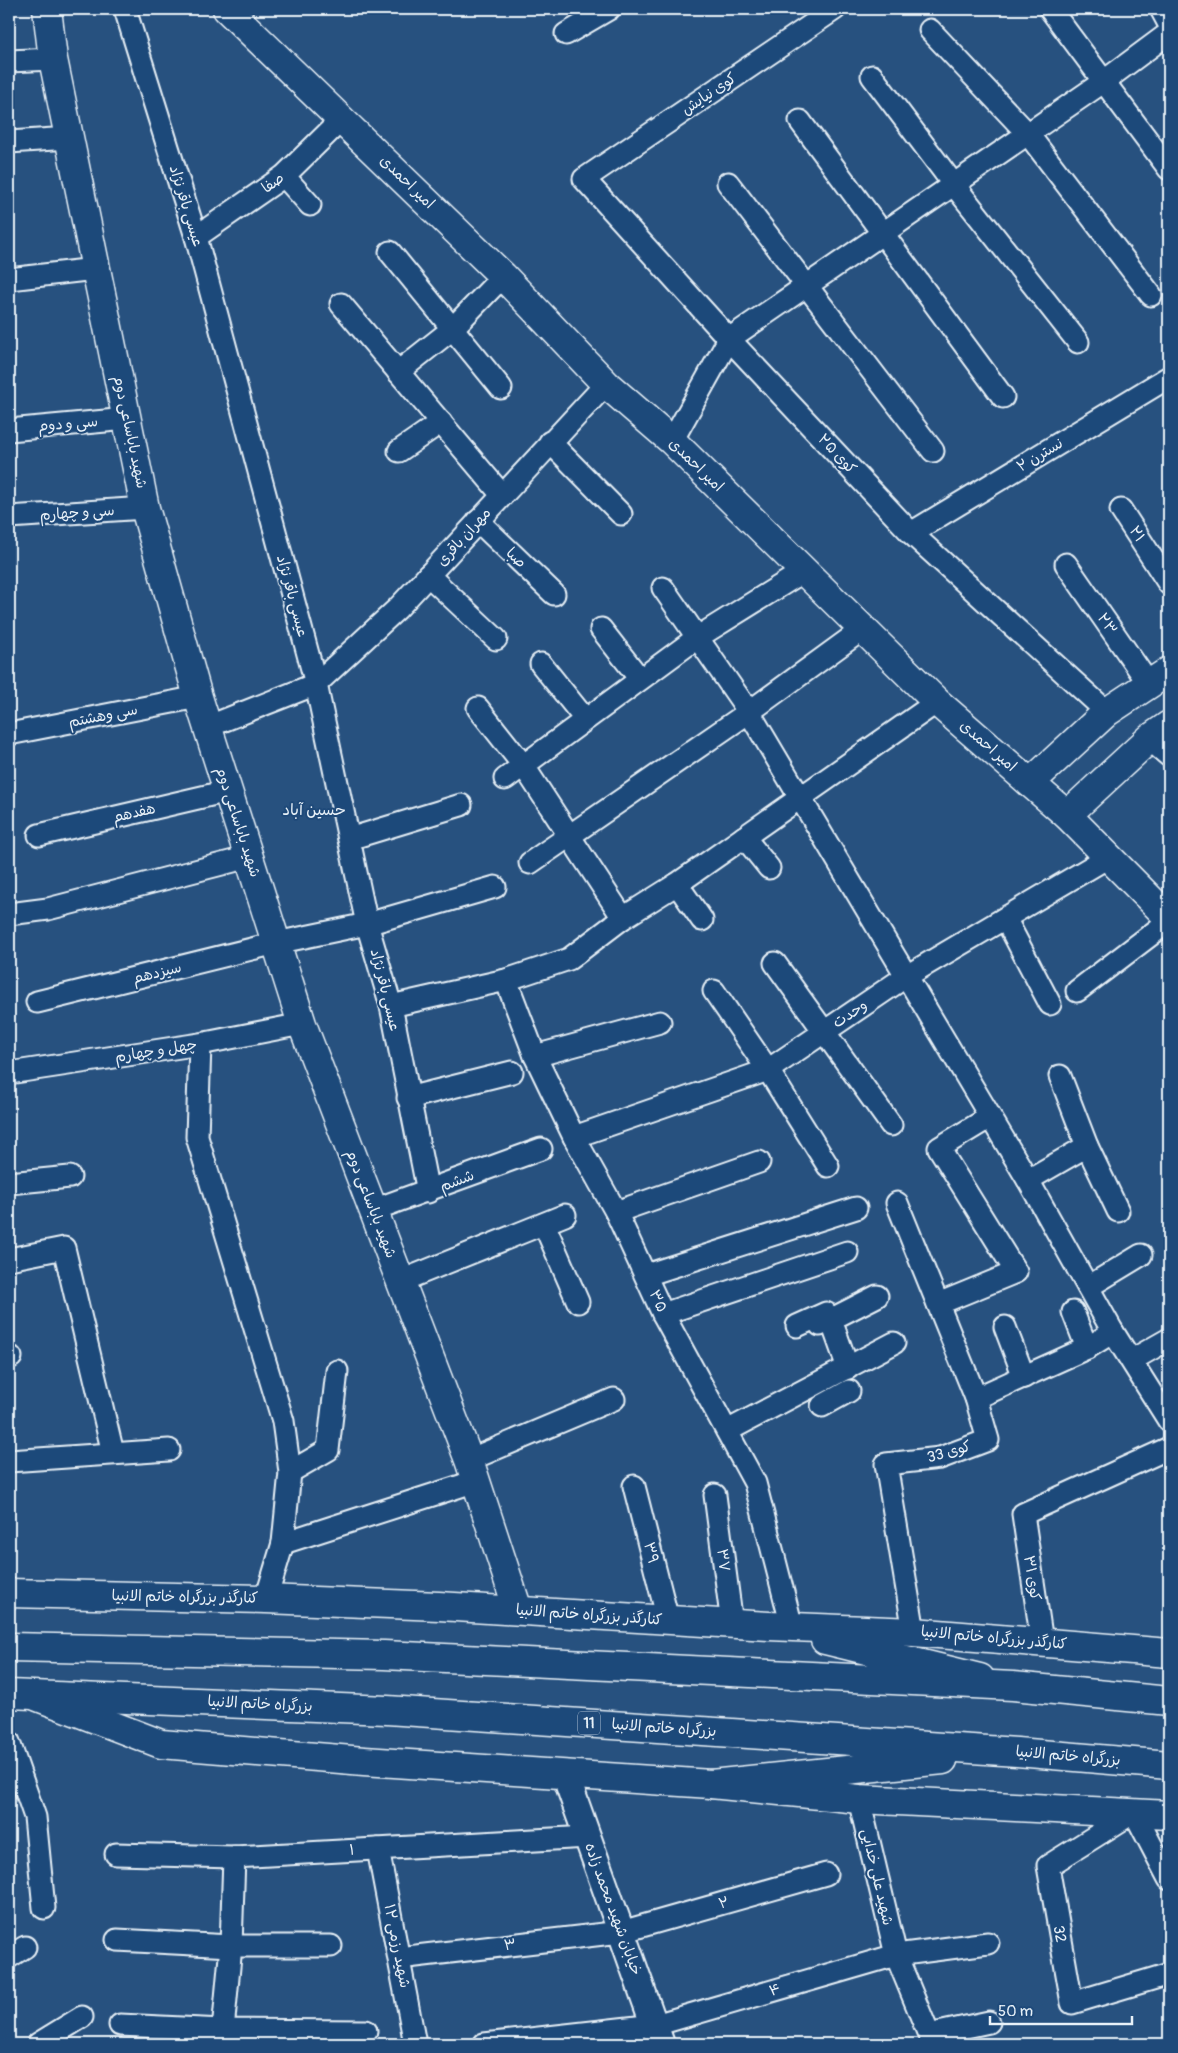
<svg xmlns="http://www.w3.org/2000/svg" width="1178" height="2053" font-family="Pangolin,'Playpen Sans Arabic',sans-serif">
<rect width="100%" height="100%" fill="#27517f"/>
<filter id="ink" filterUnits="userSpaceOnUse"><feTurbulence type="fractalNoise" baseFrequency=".02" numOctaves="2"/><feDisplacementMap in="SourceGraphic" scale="10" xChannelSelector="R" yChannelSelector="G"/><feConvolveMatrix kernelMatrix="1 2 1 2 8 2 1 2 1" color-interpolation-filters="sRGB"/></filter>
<g filter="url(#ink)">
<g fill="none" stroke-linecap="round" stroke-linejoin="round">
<!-- minor casing -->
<g stroke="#e8f1f8" stroke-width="25">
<g id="minor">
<polyline points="125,9 196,237 316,684 367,924 391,1006 428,1192"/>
<polyline points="835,9 584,179 729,339 911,533 1107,712"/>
<polyline points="1050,9 1169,169"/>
<polyline points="1161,9 1169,24"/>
<polyline points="930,30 1028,134 1151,295"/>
<polyline points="566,34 609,9"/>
<polyline points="9,61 53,59"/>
<polyline points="872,76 954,185 1078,342"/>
<polyline points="800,121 1003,397"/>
<polyline points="9,142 69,138"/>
<polyline points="284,176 310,205"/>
<polyline points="728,183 933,451"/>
<polyline points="196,237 284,176 342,119"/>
<polyline points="390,252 501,388"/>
<polyline points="9,279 95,269"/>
<polyline points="341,304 502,495"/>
<polyline points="398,372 451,330 503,276"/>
<polyline points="9,430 127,419"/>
<polyline points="672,441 729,339 1103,82 1169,33"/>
<polyline points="550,442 621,514"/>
<polyline points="399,451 441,422"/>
<polyline points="1121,510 1169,584"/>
<polyline points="9,517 145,508"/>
<polyline points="478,521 554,594"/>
<polyline points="911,533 1169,377"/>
<polyline points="1066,564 1149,684"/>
<polyline points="428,575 496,639"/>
<polyline points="663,588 749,712 1028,1180 1113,1332 1169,1421"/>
<polyline points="601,629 640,679"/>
<polyline points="541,664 585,719"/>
<polyline points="478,708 523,765 623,918"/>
<polyline points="207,727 316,684 397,609 606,384"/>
<polyline points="9,734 198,697"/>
<polyline points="1149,739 1169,756"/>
<polyline points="505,779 698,637 804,571"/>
<polyline points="39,835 228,791"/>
<polyline points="744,837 769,868"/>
<polyline points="349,839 461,805"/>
<polyline points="530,863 749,712 863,629"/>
<polyline points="677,884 702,920"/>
<polyline points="9,914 48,909 249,857"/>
<polyline points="1005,918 1050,1004"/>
<polyline points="775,963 891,1125"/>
<polyline points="506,980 535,1056 574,1137 616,1212 663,1314 755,1483 792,1627"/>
<polyline points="714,991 768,1070 828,1166"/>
<polyline points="1077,991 1169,921"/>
<polyline points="37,1002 276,943 367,924 495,887"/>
<polyline points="391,1006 506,980 569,959 623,918 677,884 937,702"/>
<polyline points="200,1044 197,1137 283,1421 290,1472 283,1543 266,1599"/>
<polyline points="535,1056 660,1022"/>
<polyline points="9,1073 200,1044 302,1024"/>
<polyline points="1060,1076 1087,1146 1118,1211"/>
<polyline points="408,1098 512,1072"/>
<polyline points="574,1137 768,1070 905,977 1110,856"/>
<polyline points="1028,1180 1087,1146"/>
<polyline points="9,1183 70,1177"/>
<polyline points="897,1203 976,1398 988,1440 940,1458 886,1464 914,1632"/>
<polyline points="373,1210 541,1149"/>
<polyline points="616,1212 759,1162"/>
<polyline points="544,1224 578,1302"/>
<polyline points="9,1259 64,1248 113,1453"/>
<polyline points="646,1275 856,1208"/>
<polyline points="401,1281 565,1215"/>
<polyline points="1088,1287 1141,1255"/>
<polyline points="938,1304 1016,1272 939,1148 990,1117"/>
<polyline points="1073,1312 1087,1348"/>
<polyline points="663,1314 847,1252"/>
<polyline points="820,1325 877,1296"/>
<polyline points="797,1326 826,1313 831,1320 848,1368"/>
<polyline points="1005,1327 1024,1377"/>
<polyline points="9,1357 11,1357"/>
<polyline points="1132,1360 1169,1339"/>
<polyline points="976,1398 1087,1348 1113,1332"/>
<polyline points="822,1406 849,1391"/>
<polyline points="727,1431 894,1343"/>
<polyline points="469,1460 614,1399"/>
<polyline points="9,1461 169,1450"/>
<polyline points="290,1472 328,1450 337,1371"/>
<polyline points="634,1486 668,1620"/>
<polyline points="715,1495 732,1624"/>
<polyline points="283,1543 476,1481"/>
<polyline points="1042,1642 1023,1514 1169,1448"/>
<polyline points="9,1742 35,1817 44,1908"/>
<polyline points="859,1799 896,1955 929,2035 989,2022"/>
<polyline points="378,1849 415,2044"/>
<polyline points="116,1854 234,1857 588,1837"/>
<path id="s1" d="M1169,1879l-35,-67 -86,54 24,137 97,-29"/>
<polyline points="117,1940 231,1946 331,1946"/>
<polyline points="9,1957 25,1947"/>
<polyline points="399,1958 621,1932 826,1874"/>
<polyline points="120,2025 223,2030 366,2031"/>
<polyline points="223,2030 231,1946 234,1857"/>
<polyline points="38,2044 82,2017"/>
<polyline points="484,2044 655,2025 896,1955 988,1943"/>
</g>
</g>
<!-- tertiary casing -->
<g stroke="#e8f1f8" stroke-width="30">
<polyline id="tertiary" points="565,1774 661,2044"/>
</g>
<!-- secondary casing -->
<g stroke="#e8f1f8" stroke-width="31">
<g id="secondary">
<polyline points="47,9 53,59 145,508 198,697 302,1024 469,1460 518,1610"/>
<polyline points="227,9 503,276 606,384 672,441 937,702 1067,815 1169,918"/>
<polyline points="1030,783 1107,712 1169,671"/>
<polyline points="1067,815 1149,739 1169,725"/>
<polyline points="9,1593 266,1599 439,1606 769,1626 914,1632 1169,1653"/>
<polyline points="825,1640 980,1678"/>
<polyline points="38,1697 161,1744 364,1761 711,1784 859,1799 1169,1815"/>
</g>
</g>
<!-- trunk casing -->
<g stroke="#e8f1f8" stroke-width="31">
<g id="trunk">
<polyline points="9,1647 384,1655 1013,1686 1169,1701"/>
<polyline points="9,1694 387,1710 1017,1752 1169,1765"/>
<polyline points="711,1784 943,1760"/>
</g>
</g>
<!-- minor -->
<use href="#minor" stroke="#1f4a7a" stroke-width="21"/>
<!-- tertiary -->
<use href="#tertiary" stroke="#1f4a7a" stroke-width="26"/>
<!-- secondary -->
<use href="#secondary" stroke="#1f4a7a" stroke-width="28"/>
<!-- trunk -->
<use href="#trunk" stroke="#1f4a7a" stroke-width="28"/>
</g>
</g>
<g text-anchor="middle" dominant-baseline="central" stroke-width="4" stroke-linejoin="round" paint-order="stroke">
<!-- shield labels -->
<rect fill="#1f4a7a" stroke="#acbfd2" stroke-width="1" x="578" y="1711.5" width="22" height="23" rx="4"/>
<g font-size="14" font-weight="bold" fill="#e8f1f8">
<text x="589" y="1723">11</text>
</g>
<!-- street labels -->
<g font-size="15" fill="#e8f1f8" stroke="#1f4a7a">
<text transform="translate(709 94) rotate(-34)">کوی نیایش</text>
<text transform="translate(407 182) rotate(44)">امیر احمدی</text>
<text transform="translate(273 183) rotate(-36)">صفا</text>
<text transform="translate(186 206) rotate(73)">عیسی باقر نژاد</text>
<text transform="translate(68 424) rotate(-5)">سی و دوم</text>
<text transform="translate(130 432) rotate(78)">شهید باباساعی دوم</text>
<text transform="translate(837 454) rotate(47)">کوی ۲۵</text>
<text transform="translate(1040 455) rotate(-31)">نسترن ۲</text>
<text transform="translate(696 465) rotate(44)">امیر احمدی</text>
<text transform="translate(77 513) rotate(-4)">سی و چهارم</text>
<text transform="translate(1137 534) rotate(57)">۲۱</text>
<text transform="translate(464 537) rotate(-48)">مهران باقری</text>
<text transform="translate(516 558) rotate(44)">صبا</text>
<text transform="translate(292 596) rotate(75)">عیسی باقر نژاد</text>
<text transform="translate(1107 624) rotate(56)">۲۳</text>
<text transform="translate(103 716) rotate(-11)">سی وهشتم</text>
<text transform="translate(988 746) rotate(41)">امیر احمدی</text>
<text transform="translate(134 813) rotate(-13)">هفدهم</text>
<text transform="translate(238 822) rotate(72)">شهید باباساعی دوم</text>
<text transform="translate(157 973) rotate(-14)">سیزدهم</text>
<text transform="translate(385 990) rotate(76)">عیسی باقر نژاد</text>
<text transform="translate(850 1014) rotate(-34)">وحدت</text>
<text transform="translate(156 1051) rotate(-9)">چهل و چهارم</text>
<text transform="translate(457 1181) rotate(-21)">ششم</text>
<text transform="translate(371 1204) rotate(69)">شهید باباساعی دوم</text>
<text transform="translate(658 1301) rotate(65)">۳۵</text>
<text transform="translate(949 1452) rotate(-16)">کوی 33</text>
<text transform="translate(651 1553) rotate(76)">۳۹</text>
<text transform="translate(723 1560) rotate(83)">۳۷</text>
<text transform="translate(1032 1578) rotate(81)">کوی ۳۱</text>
<text transform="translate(185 1597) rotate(1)">کنارگذر بزرگراه خاتم الانبیا</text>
<text transform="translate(589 1615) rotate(4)">کنارگذر بزرگراه خاتم الانبیا</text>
<text transform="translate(994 1638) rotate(5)">کنارگذر بزرگراه خاتم الانبیا</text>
<text transform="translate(260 1704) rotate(3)">بزرگراه خاتم الانبیا</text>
<text transform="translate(664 1728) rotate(4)">بزرگراه خاتم الانبیا</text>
<text transform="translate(1068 1756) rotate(5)">بزرگراه خاتم الانبیا</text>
<text transform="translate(352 1850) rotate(-3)">۱</text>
<text transform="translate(877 1877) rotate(77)">شهید علی خدایی</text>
<text transform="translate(724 1903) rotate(-16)">۲</text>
<text transform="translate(613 1909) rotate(70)">خیابان شهید محمد زاده</text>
<text stroke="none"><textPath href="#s1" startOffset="246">32</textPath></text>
<text transform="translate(510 1945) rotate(-7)">۳</text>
<text transform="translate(397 1946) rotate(79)">شهید رزمی ۱۲</text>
<text transform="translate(775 1990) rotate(-16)">۴</text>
</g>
<!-- neighbourhood labels -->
<g font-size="16" fill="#e8f1f8" stroke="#1f4a7a">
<text x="314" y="810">حسین آباد</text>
</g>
</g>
<!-- margin -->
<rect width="1178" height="2053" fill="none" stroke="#1f4a7a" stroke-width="30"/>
<rect x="15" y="15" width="1148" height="2023" fill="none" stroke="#e8f1f8" stroke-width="2" filter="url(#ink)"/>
<!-- scale -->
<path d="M990 2016v8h142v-8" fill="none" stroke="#e8f1f8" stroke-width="2.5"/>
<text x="998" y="2016" font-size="15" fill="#e8f1f8" stroke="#1f4a7a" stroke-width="4" paint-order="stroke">50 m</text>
</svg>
